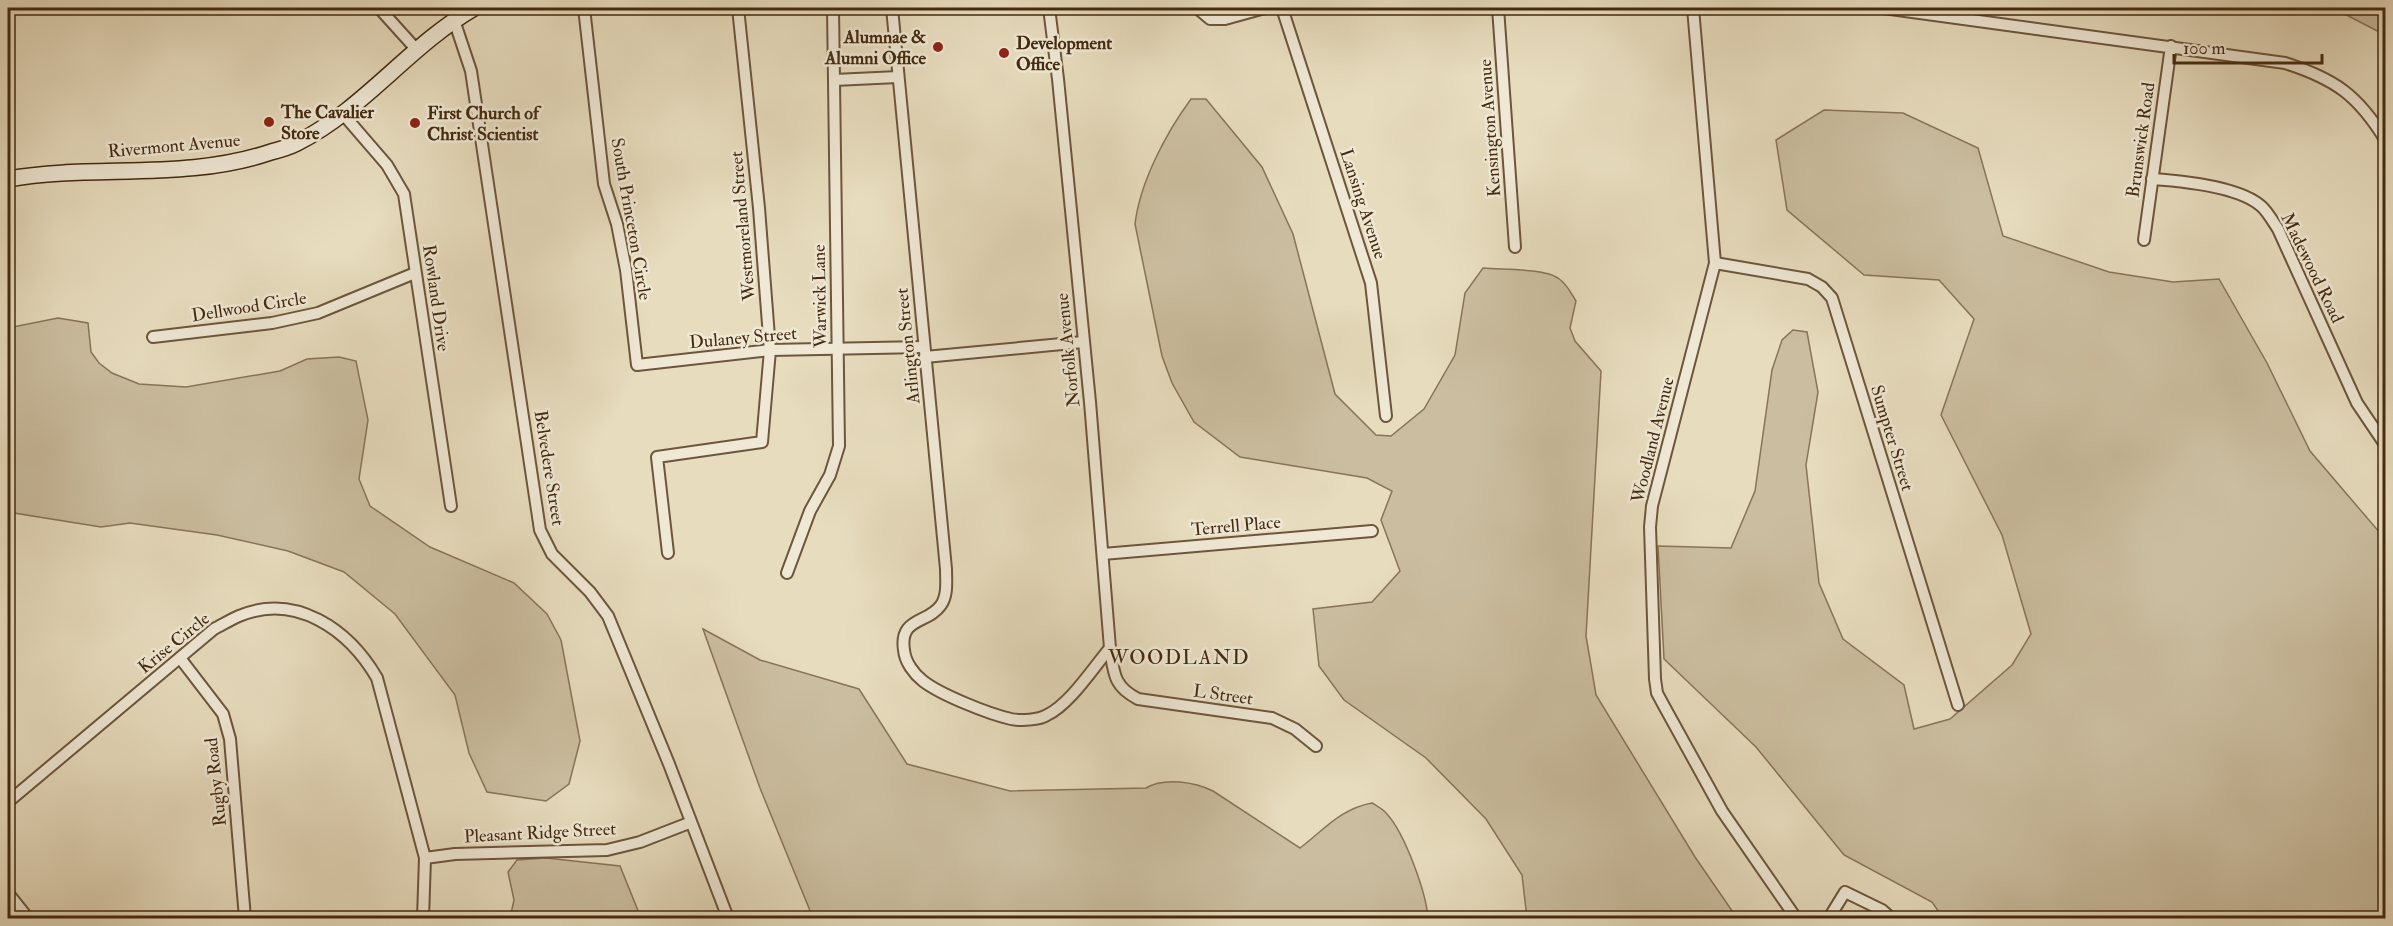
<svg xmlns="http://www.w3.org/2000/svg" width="2393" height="926" font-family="'IM FELL Double Pica',serif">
<rect width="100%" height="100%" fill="#e7dcbe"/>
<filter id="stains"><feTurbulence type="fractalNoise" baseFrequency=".00333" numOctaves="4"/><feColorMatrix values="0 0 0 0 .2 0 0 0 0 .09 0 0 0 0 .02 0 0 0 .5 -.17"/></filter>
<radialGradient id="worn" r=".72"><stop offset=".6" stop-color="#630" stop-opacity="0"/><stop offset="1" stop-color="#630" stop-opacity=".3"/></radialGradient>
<!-- green -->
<g fill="#cbbea0" stroke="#887458" stroke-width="1.5">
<polygon points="2333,8 2383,8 2385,9 2385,35"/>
<path d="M1191,99h15l56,68 31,67 42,160 41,41 15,1 33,-27 31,-54 10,-62 18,-25c20,2 59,0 75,10 9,6 13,15 18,23l-6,27 5,13 26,30 -15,265 10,59 99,162 42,61h-210l-5,-43 -36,-56 -60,-61 -82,-58 -25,-34 -6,-57 59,-7 28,-31 -19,-51 11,-29 -25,-13 -127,-21 -46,-35 -22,-39 -10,-27 -27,-132c5,-42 31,-91 56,-125z"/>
<polygon points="1824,110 1903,113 1978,148 2003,236 2109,272 2173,282 2219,279 2267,363 2310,451 2380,533 2385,536 2385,918 1943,918 1932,902 1844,855 1756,747 1664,659 1658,546 1731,548 1755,491 1772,370 1782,340 1793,330 1807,332 1818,392 1806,465 1819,583 1843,639 1904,685 1914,729 1950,719 2012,665 2031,634 2002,535 1941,415 1974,319 1939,280 1864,275 1787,210 1776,140"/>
<polygon points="58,318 88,323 91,352 99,363 112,373 139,384 186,387 280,371 307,359 339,357 356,361 368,420 359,479 370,506 430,547 514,583 547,614 561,640 580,741 569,784 546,801 487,792 469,753 455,695 395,614 344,572 288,551 217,535 130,523 101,527 8,512 8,325 13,327"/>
<path d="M703,629l57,31 99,29 48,75 103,27 136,-3c18,-11 49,-6 67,3l87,57c25,-19 40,-39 72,-45 5,3 11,6 15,11 18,20 39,78 41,104h-615l-53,-130z"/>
<polygon points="546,858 620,866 641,918 510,918 514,900 508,872 517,860"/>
</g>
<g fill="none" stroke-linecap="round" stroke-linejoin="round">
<!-- street casing -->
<g stroke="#6d563b" stroke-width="14">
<g id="street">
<polyline points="379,8 416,49"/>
<polyline points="584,8 604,184 617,224 626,270 637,365 770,350 924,347"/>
<path d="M892,8l54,561c0,11 2,26 -5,36 -13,19 -42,12 -37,45 1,12 10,24 19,31 18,14 66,33 88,38 10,2 28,1 36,-4 23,-11 46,-47 63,-67"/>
<path d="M1049,8l9,71 32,323 20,246c4,25 3,38 28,51l134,19 23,11 21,17"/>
<polyline points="1197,8 1210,19 1225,19 1265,8"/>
<polyline points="1282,8 1371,283 1386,416"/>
<polyline points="1498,8 1515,247"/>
<polyline points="1693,8 1715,263 1652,506 1650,527 1655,679 1657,693 1664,706 1722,811 1796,918"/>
<path d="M1883,8l402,55c50,16 73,32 101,78"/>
<polyline points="454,20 471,71 540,530 552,554 590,592 608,616 669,764 728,918"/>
<polyline points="834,80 898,77"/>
<polyline points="343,114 387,165 404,194 451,506"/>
<path d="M2152,179c30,2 86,7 109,27 7,6 12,16 17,23l79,174 29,43"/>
<polyline points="2144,240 2171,46"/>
<polyline points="1715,263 1808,279 1822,287 1832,298 1958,705"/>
<polyline points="153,337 272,323 318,313 415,273"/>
<polyline points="925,357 1083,342"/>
<polyline points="668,553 657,457 762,442 770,350 759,208 738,8"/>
<polyline points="1103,554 1372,531"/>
<polyline points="787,573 810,511 830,475 839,446 833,8"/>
<polyline points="180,658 223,714 230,739 245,918"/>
<path d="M8,802l206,-173c8,-4 16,-9 25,-13 57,-24 110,14 138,62l48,180 -2,60"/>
<polyline points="425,858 455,854 607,850 640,842 689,823"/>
<polyline points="8,893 28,918"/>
<polyline points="1829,918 1845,892 1882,910 1891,918"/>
</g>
</g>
<!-- secondary casing -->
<g stroke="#442a0f" stroke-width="18">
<path id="secondary" d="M8,179c86,-15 178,2 263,-27 8,-2 18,-5 26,-9 67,-34 112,-97 177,-135"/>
</g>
<!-- street -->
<use href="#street" stroke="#efe8d5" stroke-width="10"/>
<!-- secondary -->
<use href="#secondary" stroke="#efe8d5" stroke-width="15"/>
</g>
<!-- markers -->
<g fill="#8f2418" stroke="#efe8d5" stroke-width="2">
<circle cx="938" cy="47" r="6"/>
<circle cx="1004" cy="53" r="6"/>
<circle cx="269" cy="122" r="6"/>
<circle cx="415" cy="123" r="6"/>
</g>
<g text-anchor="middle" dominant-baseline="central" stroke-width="5" stroke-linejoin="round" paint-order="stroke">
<!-- poi labels -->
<g font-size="18" font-weight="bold" fill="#442a0f" stroke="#efe8d5" text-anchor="start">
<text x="926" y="37" text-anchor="end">Alumnae &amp;<tspan x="926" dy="21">Alumni Office</tspan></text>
<text x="1016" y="43">Development<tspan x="1016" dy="21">Office</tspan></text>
<text x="281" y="112">The Cavalier<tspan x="281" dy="21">Store</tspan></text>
<text x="427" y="113">First Church of<tspan x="427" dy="21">Christ Scientist</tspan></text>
</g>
<!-- street labels -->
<g font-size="18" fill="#442a0f" stroke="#efe8d5">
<text transform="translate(1490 128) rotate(-94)">Kensington Avenue</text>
<text transform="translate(2141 140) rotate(-82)">Brunswick Road</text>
<text transform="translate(174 146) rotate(-5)">Rivermont Avenue</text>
<text transform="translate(1363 204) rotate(72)">Lansing Avenue</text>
<text transform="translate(631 219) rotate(80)">South Princeton Circle</text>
<text transform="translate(743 226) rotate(-95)">Westmoreland Street</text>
<text transform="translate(2312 268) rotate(64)">Madewood Road</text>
<text transform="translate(820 296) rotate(-91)">Warwick Lane</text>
<text transform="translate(436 298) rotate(82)">Rowland Drive</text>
<text transform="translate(249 307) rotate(-9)">Dellwood Circle</text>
<text transform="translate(743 338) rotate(-5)">Dulaney Street</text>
<text transform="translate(908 346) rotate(-96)">Arlington Street</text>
<text transform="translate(1068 350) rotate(-96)">Norfolk Avenue</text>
<text transform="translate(1892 438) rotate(73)">Sumpter Street</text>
<text transform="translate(1653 440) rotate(-76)">Woodland Avenue</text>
<text transform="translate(549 468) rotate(81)">Belvedere Street</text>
<text transform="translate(1236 526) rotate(-5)">Terrell Place</text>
<text transform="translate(174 643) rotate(-39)">Krise Circle</text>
<text transform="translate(1223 695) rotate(8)">L Street</text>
<text transform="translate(216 782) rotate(-96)">Rugby Road</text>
<text transform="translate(540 833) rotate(-3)">Pleasant Ridge Street</text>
</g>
<!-- neighbourhood labels -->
<g font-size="20" letter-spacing="1.5" fill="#442a0f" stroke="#efe8d5">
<text x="1179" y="657">WOODLAND</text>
</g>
</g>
<!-- margin -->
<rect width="2393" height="926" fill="none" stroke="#e7dcbe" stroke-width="30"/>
<rect x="9" y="9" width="2375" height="908" fill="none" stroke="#442a0f" stroke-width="3"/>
<rect x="15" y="15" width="2363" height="896" fill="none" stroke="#442a0f" stroke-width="1.5"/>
<!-- scale -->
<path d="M2174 54v9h148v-9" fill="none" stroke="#442a0f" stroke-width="3"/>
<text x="2183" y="54" font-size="18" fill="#442a0f" stroke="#efe8d5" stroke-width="4.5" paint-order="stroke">100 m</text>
<rect width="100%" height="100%" filter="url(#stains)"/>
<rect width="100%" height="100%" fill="url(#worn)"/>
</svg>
